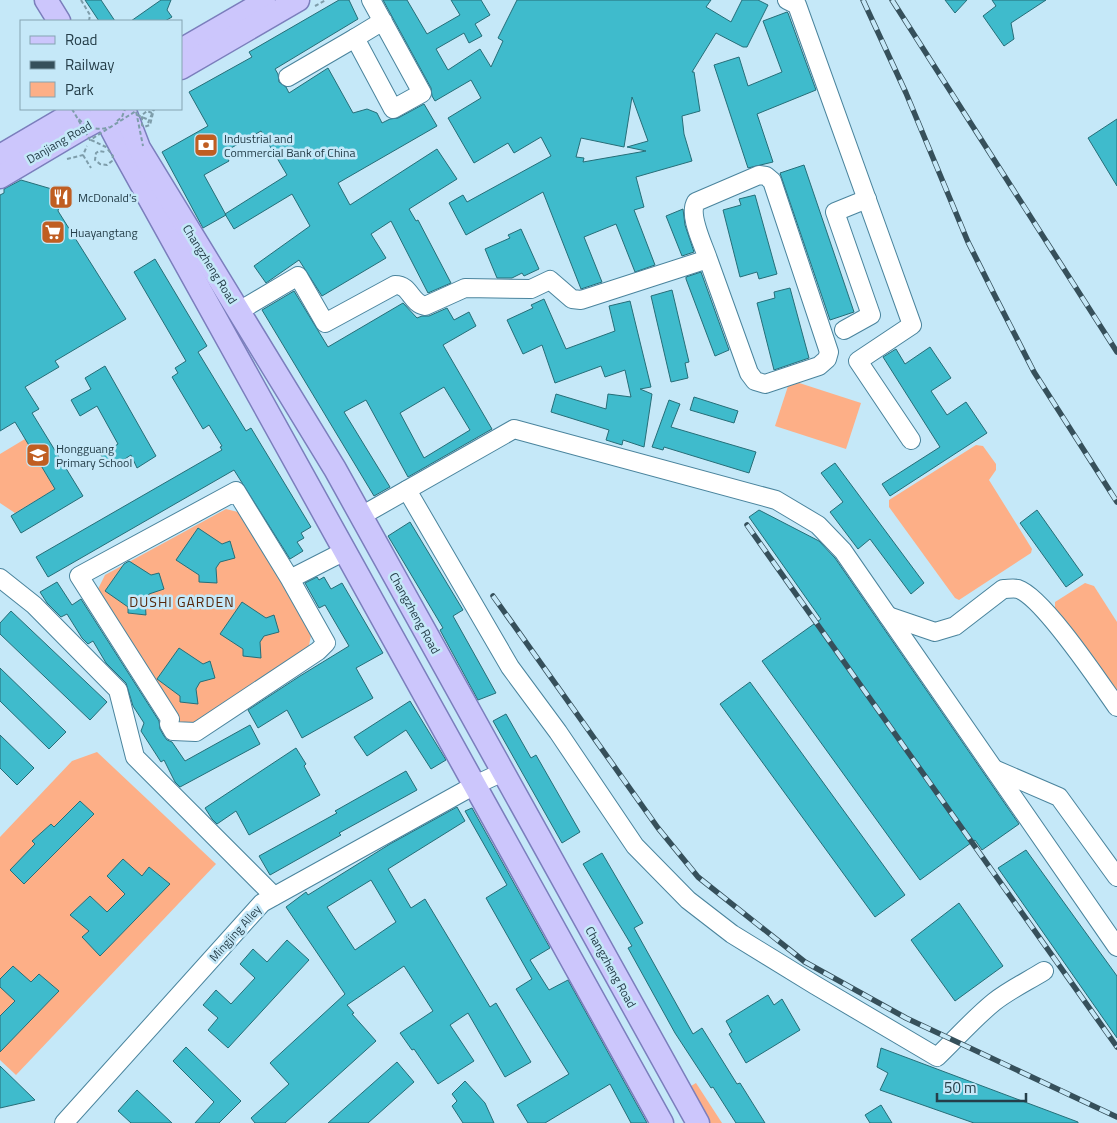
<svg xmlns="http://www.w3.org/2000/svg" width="1117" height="1123" font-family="'Titillium Web',sans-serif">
<rect width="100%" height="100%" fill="#c5e8f8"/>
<!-- green -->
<g fill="#fdaf87">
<polygon points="790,380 861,403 846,449 775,426"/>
<polygon points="25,439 55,489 15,513 0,503 0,454"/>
<polygon points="976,445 983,446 996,464 996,470 989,480 1032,549 1031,553 959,600 955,598 889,507 889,500"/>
<polygon points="226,509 238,512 312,631 308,650 195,725 181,724 96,593 105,575"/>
<polygon points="1085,583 1094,586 1117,622 1117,694 1055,609 1055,602"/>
<polygon points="97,752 216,864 16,1075 0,1060 0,837 72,761"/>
<polygon points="696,1083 722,1123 705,1123 686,1089"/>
</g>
<!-- building -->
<g fill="#3fbbcc" stroke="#266e78" fill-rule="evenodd">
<polygon points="85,0 101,0 115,21 99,21"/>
<polygon points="161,0 171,0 167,10 172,17 165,21 131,21"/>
<polygon points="339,0 349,0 358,19 275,69 278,74 279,82 286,87 289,93 328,68 353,113 367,109 377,113 382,123 390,119 398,118 424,104 437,126 338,183 350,205 437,149 457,179 409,209 416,221 418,220 451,283 428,293 391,221 371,234 386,258 322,296 299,260 266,283 254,266 310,226 292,194 234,229 225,214 287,175 261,131 224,152 229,161 204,175 226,215 203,228 162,152 208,126 189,92 252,57 249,52"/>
<path d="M383,0h24l20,34 33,-19 -9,-15h30l9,15 -15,9 7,12 -13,7 -5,-10 -28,16 12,21 32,-21 11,18 12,-26 -5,-3 19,-38h194l-5,7 25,15 11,-22h16l10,5 -21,42h-4l-27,-14 -24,39h2l6,39 -18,5 2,18 8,27 -56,16 8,30 -10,3 21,55 -20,7 -19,-48 -32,13 18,45 -21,7 -38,-97 -77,43 -17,-32 14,-8 4,7 84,-46 -10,-19 -27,16 -6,-10 -34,20 -26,-45 33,-20 -10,-18 -36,21 -3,-5 -1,-8zM632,97l16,44 -21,6 19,4 -63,11 1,-4 -8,-1 5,-19 43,9z"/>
<polygon points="945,0 967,0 955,13"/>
<polygon points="992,0 1046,0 1011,23 1014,39 1004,46 983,16 996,6"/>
<polygon points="787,12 788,13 816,90 757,114 773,162 748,168 714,65 739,57 748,86 782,72 763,21"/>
<polygon points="1117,119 1117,186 1088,138"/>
<polygon points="804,165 854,312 830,320 780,173"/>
<polygon points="21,180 62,192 58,211 126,319 55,361 59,367 25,387 39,409 32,413 83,496 21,533 11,516 55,489 15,422 0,431 0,195 4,193 4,189"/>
<polygon points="755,195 777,274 759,279 757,272 740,277 723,210 741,205 739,199"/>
<polygon points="683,209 685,225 694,252 682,256 666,216"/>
<polygon points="521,229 539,269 524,276 522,273 512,278 497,278 485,249 510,238 508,235"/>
<polygon points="155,259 207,346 198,352 246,431 251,428 311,527 301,533 304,538 297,542 303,551 290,559 234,470 48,577 36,557 222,450 220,447 222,446 209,425 203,429 172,377 178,373 175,368 186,361 134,272"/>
<polygon points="701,272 729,350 715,356 686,279 686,277"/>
<polygon points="790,288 809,358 774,370 757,303 775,298 774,292"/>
<polygon points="672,290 689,362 685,363 688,378 671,382 651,296"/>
<path d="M294,291l34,56 75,-44 14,15 5,-2h7l18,-8 7,12 15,-8 7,14 -33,19 49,84 -84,48 -42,-77 -22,12 46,75 -16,9 -112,-186zM444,387l26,43 -46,28 -24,-45z"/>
<polygon points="544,299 566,349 615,331 609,306 630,301 651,387 640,389 652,394 644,447 623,440 622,445 606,440 609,430 551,412 556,394 606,409 608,394 631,397 625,370 605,377 601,366 555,383 542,345 523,354 507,320 533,308 531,305"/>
<polygon points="930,347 951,378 931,391 947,415 966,402 987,433 890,496 882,484 940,447 883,357 896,349 905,364"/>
<polygon points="105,366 156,456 137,468 131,455 109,469 101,455 118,444 97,406 80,416 71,400 91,389 85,378"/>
<polygon points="694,397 738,411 734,423 690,410"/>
<polygon points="669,400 680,404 671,427 756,452 749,473 664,447 663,450 652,447"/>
<polygon points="835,463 924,583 911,594 870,539 858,549 830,512 843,502 821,473"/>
<polygon points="759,510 819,541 835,558 1019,824 982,850 975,840 920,880 762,661 821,619 749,517"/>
<polygon points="1037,510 1083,575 1066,587 1020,523"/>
<polygon points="410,522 463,610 453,616 496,693 478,700 440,630 443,628 388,536"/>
<polygon points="198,528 222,544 230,541 235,558 220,562 216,568 217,583 199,582 199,575 176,560"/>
<polygon points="129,561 151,575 159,573 164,589 149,594 145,600 146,615 128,613 128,607 105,591 124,564"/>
<polygon points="317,577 319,580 324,577 331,589 342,583 383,653 356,668 373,698 302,738 287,710 258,728 248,710 300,676 349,646 325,605 319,608 305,583"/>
<polygon points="57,582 72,605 81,599 159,721 160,729 164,736 167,740 172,742 185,761 250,725 260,744 180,787 175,782 164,760 161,762 141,731 144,723 133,706 126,683 106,663 93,641 88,644 82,638 67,614 61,617 47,603 40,592"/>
<polygon points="242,602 266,618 274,615 279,632 264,636 260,642 261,658 243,656 243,649 220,634"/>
<polygon points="11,611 107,702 90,720 0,634 0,623"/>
<polygon points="179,648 203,664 210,661 215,678 200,682 196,689 198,704 180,702 180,696 157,679"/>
<polygon points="0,668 66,732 49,749 0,701"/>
<polygon points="750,682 905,895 875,917 720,704"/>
<polygon points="410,701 446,760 431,769 406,730 367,756 354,737"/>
<polygon points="506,714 531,758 536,755 580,832 562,843 493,721"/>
<polygon points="0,735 34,768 17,785 0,768"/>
<polygon points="296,748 306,764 304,766 320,795 249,835 236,811 217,824 212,819 205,808"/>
<polygon points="406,771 417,790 339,833 341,835 270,875 259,856 337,813 335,811"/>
<polygon points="80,801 94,814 24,884 10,870 35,844 32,841 51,824 54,827"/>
<path d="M457,807l8,14 -77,48 23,39 14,-9 65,108 6,-4 35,59 -26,15 -37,-64 -18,12 24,36 -36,23 -24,-35 -2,1 -12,-17 33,-22 -29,-45 -57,39 7,8 -2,1 24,27 -91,82h-30l-4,-5 38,-34 -19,-21 75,-69 -59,-87 20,-15 2,3 82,-51zM371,880l25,42 -41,28 -28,-43z"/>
<polygon points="472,808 550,948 530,960 549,990 568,980 647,1123 631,1123 610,1084 545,1123 528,1123 517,1105 569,1074 516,989 532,979 486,898 507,885 465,811"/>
<polygon points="1026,850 1117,976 1117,1038 998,868"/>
<polygon points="602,853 643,923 634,928 693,1034 702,1028 737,1084 740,1083 765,1123 736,1123 713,1087 711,1088 675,1033 628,948 632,946 583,864"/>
<polygon points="123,859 142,876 149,867 170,884 100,956 82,937 89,931 70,915 90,896 107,912 125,894 107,876"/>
<polygon points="959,903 1003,966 955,1001 911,940"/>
<polygon points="287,940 309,960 228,1048 208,1030 218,1018 203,1005 216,990 231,1004 255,978 240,964 253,949 267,962"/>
<polygon points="13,966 31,982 39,974 59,991 0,1052 0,1016 15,1001 0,987 0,979"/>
<polygon points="768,995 774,1005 782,999 800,1030 746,1063 729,1034 732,1032 726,1021"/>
<polygon points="186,1047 241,1101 219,1123 195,1123 214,1102 173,1061"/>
<polygon points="881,1048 1078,1122 1078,1123 974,1123 880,1090 888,1073 877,1067"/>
<polygon points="397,1062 414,1082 368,1123 328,1123"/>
<polygon points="0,1066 35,1100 0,1108"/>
<polygon points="465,1081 485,1103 494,1123 463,1123 452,1106 457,1101 452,1094"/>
<polygon points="137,1090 172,1123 131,1123 118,1111"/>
<polygon points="881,1105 892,1123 870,1123 865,1115"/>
</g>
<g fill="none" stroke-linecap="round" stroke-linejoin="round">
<!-- minor casing -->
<g stroke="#4a849d" stroke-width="20">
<g id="minor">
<polyline points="371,0 422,93 393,109 355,38 383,21"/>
<polyline points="787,0 797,5 912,325 858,361 911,440"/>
<polyline points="288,77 355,38"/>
<path d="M239,311l59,-35 27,47 70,-38c16,0 15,18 30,21l40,-18 66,1 19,-9 22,19 9,1 127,-41 41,114 6,8 10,3 54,-18 8,-7 2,-7 -57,-171 -6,-5 -7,-1 -63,27c-8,13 7,42 12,57"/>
<polyline points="844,330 871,315 835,212 867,199"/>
<path d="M407,490l103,177 48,65 77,114 53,54 44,34 83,51 122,72c19,-18 36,-38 57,-55 15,-12 34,-21 50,-31"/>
<polyline points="361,516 514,429 776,500 818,525 843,551 1117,947"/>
<polyline points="0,578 34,605 118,690 135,757 274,896"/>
<polyline points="290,579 236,491 79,576 170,719 169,724 173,731 196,732 318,651 326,643 290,579 345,551"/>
<path d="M888,616l47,16 20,-6 48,-37c5,0 11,-1 15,0 25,8 82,94 99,118"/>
<polyline points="994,769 1059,797 1117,877"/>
<polyline points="64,1123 262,903 475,785 503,772"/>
</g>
</g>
<!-- major casing -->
<g stroke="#7b7ebc" stroke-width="25">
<g id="major">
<polyline points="46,0 59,21"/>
<polyline points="181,50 264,2"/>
<polyline points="181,68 298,0"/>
<polyline points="101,109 123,151 662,1123"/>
<polyline points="124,109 139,148 335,469 698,1123"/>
<polyline points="0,156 80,109"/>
<polyline points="0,177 81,129 118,109"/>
</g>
</g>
<!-- path -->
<g stroke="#7e9daa" stroke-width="2" stroke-dasharray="4 2.5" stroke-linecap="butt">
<polyline points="81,0 90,15 89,21"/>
<polyline points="315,6 326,0"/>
<polyline points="148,123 154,109"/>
<polyline points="83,155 91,168"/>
<polyline points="67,159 83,155 87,146"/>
</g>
<!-- minor -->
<use href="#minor" stroke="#fff" stroke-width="18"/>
<!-- major -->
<use href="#major" stroke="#ccc6fc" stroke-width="22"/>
<!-- rail casing -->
<g stroke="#36505b" stroke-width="5.5">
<g id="rail">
<polyline points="863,0 906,93 968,242 994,294 1034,372 1117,502"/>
<polyline points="892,0 1117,352"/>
<polyline points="747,525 1117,1047"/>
<polyline points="493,596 658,828 698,877 805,962 906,1018 1117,1117"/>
</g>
</g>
<!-- rail -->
<use href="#rail" stroke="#c5e8f8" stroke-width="4" stroke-dasharray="11" stroke-linecap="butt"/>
<!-- path-bridge -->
<g stroke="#7e9daa" stroke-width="2" stroke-dasharray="4 2.5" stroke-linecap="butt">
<polyline points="72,109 90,140 136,111 143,146"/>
<polyline points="152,113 147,111 142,115 142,125 144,127 150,125 154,109"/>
<polyline points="137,115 149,120"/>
<path d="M79,119c7,9 20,12 30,8"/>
<polyline points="117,121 122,117 125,109"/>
<polyline points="91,140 106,147 113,156 112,161 107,165 100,164 95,160 96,153 99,151 105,152"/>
</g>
</g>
<!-- icons -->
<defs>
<g id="bank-square" transform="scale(1.25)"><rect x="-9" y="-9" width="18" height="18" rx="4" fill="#c05e22" stroke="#c5e8f8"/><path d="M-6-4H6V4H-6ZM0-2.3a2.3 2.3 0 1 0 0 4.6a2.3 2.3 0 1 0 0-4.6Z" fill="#fff"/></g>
<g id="restaurant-square" transform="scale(1.25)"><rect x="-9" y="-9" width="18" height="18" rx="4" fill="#c05e22" stroke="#c5e8f8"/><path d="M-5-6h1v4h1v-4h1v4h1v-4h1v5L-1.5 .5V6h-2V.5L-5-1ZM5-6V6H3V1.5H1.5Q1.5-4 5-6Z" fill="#fff"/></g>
<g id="supermarket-square" transform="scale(1.25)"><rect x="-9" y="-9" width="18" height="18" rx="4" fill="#c05e22" stroke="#c5e8f8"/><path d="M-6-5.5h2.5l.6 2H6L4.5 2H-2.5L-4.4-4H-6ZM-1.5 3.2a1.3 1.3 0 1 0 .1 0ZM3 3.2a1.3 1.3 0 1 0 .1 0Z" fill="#fff"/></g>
<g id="school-square" transform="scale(1.25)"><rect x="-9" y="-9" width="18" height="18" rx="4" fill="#c05e22" stroke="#c5e8f8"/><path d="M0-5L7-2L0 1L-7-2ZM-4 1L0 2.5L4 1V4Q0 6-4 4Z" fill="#fff"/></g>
</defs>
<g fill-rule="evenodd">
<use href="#bank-square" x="206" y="145"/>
<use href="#restaurant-square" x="61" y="197"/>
<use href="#supermarket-square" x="53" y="232"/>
<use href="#school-square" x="38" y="455"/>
</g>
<g text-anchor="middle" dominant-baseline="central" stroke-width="5" stroke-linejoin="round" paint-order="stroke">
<!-- poi labels -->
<g font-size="12" fill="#253e49" stroke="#c5e8f8" text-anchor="start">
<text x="224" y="138">Industrial and<tspan x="224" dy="14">Commercial Bank of China</tspan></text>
<text x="78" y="197">McDonald's</text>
<text x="70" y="232">Huayangtang</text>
<text x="56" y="448">Hongguang<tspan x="56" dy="14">Primary School</tspan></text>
</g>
<!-- street labels -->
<g font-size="12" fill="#253e49" stroke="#c5e8f8">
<text transform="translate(59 142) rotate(-30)">Danjiang Road</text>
<text transform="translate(210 264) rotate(58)">Changzheng Road</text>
<text transform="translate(415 613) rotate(61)">Changzheng Road</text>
<text transform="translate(235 933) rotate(-48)">Mingjing Alley</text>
<text transform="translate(611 967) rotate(61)">Changzheng Road</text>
</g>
<!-- neighbourhood labels -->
<g font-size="14" letter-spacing="1" fill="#57280c" stroke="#c5e8f8">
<text x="182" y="601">DUSHI GARDEN</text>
</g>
</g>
<!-- legend -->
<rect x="20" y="20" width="162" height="90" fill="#c5e8f8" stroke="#85a4b2"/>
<rect x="30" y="36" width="25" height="8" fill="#ccc6fc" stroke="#85a4b2"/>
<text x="65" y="45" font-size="15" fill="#253e49">Road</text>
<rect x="30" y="61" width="25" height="8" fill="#36505b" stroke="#85a4b2"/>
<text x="65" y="70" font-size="15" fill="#253e49">Railway</text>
<rect x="30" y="82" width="25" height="15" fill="#fdaf87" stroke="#85a4b2"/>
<text x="65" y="95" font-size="15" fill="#253e49">Park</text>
<!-- scale -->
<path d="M937 1093v8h89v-8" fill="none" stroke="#253e49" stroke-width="2.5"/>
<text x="944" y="1093" font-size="15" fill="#253e49" stroke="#c5e8f8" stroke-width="4" paint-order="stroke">50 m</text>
</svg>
